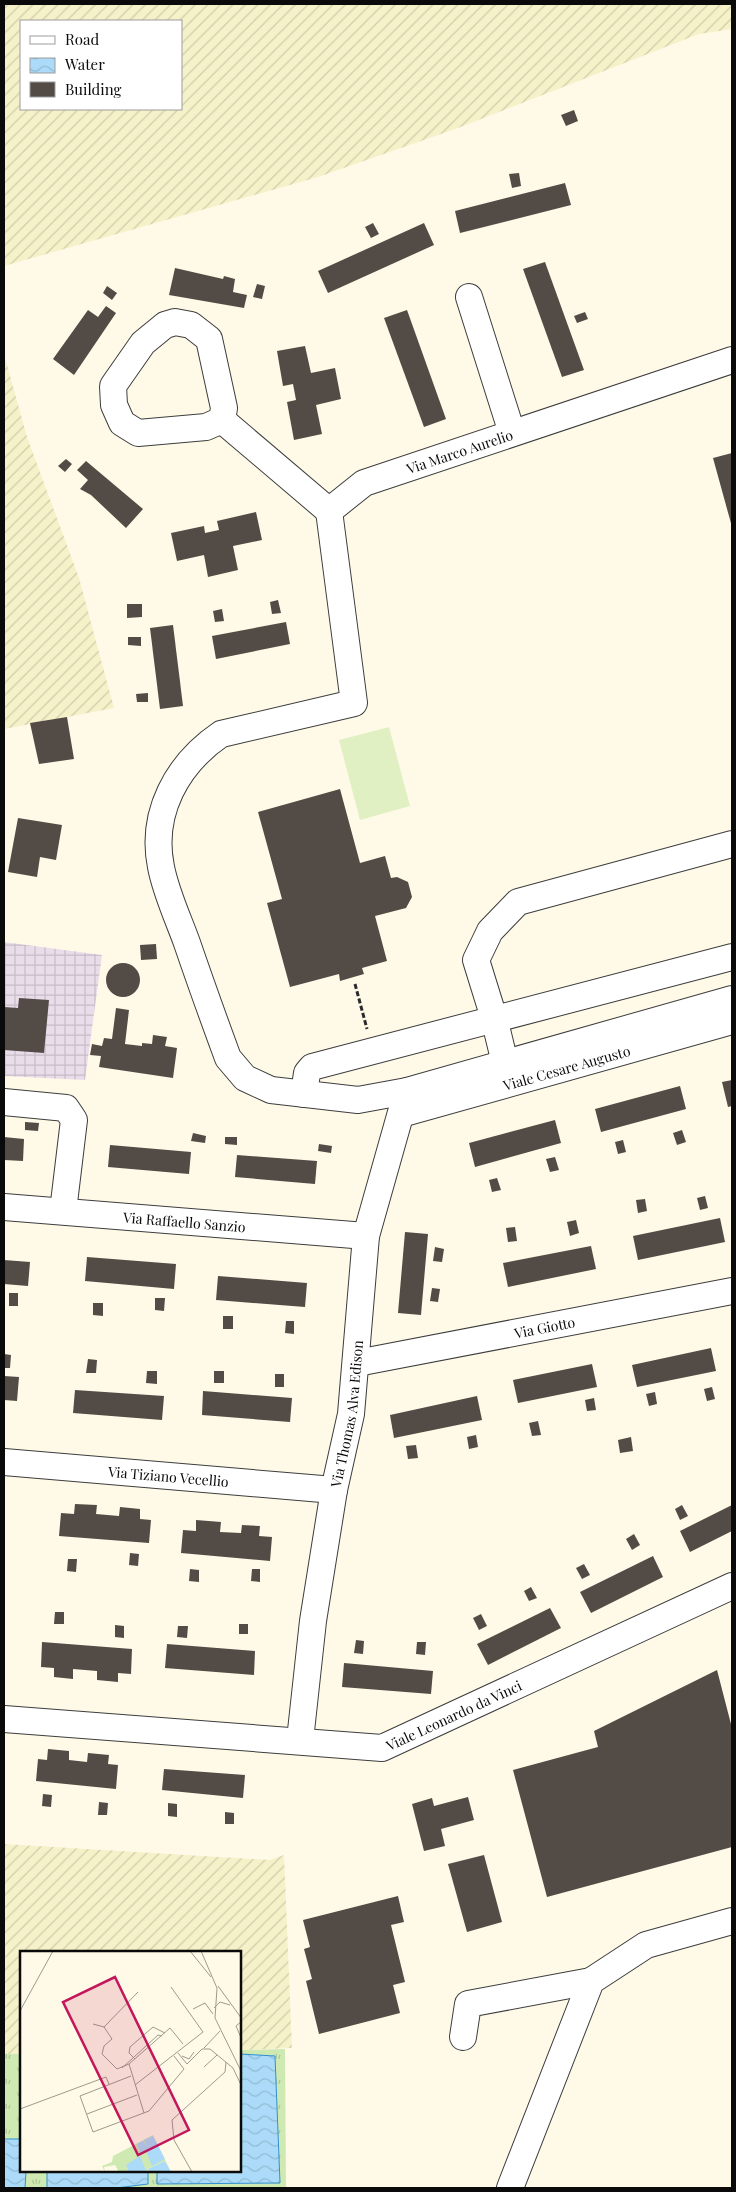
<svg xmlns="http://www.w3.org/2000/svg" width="736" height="2192" font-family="'Playfair Display',serif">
<defs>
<pattern id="industrial-grid" width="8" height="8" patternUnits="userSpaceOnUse" patternTransform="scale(1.25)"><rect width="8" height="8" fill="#e9ddea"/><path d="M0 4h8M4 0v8" fill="none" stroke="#c6bcc7"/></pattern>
<pattern id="farmland-furrows" width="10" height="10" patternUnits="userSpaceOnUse" patternTransform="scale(1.25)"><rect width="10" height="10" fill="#f5f1c8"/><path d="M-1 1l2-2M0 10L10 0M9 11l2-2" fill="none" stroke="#d1cdaa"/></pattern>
<pattern id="grass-tufts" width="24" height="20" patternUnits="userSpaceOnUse" patternTransform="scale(1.25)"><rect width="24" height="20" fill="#cee9b1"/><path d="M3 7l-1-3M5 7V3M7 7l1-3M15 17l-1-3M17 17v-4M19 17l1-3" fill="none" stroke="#b0c697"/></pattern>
<pattern id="water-waves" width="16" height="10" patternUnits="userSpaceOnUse" patternTransform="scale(1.25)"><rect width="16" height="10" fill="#abdbf8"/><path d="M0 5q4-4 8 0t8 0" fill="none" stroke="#92bbd3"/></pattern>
</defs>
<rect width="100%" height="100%" fill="#fffae7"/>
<!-- industrial -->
<polygon fill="url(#industrial-grid)" points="4,942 102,955 85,1080 4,1076"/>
<!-- farmland -->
<g fill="url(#farmland-furrows)" fill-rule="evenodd">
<path d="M4,4h728v25l-33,5 -241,94 -140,49 -314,89zM21,21h160v88h-160z"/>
<polygon points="4,354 27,437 79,578 114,708 4,729"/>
<polygon points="4,1844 270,1860 284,1855 292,2048 240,2050 240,1952 21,1952 21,2054 4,2054"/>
</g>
<!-- grass -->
<g fill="url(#grass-tufts)">
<polygon points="285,2049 286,2188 116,2188 148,2184 148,2171 157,2171 157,2184 280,2183 275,2056 240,2054 240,2050"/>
<rect x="4" y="2054" width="17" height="85"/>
<polygon points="26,2171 47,2171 47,2188 25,2188"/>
</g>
<!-- pitch -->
<polygon fill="#e1f0c3" points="389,727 410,806 360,820 339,740"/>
<!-- water -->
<g fill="url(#water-waves)" stroke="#3090d1">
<polygon points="240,2054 275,2056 280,2183 157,2184 157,2171 240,2171"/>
<polygon points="4,2139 21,2139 21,2171 26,2171 25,2188 4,2188"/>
<polygon points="47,2171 148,2171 148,2184 116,2188 47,2188"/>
</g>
<!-- building -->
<g fill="#534b46">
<polygon points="574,110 578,121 566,126 561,115"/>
<polygon points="519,173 521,186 512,188 509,174"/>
<polygon points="565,183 571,205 460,233 455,211"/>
<polygon points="373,223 379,234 371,238 365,227"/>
<polygon points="424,223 434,245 328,293 318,271"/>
<polygon points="545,262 584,370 562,377 523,269"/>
<polygon points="175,268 223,279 224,276 235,279 233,292 247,295 244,308 169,295"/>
<polygon points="257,284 265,286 262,299 253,297"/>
<polygon points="107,286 117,293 112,300 103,293"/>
<polygon points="106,306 116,313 74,375 53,359 88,310 98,317"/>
<polygon points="407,310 446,419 424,427 384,318"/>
<polygon points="585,312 588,319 577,323 574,316"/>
<polygon points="305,346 311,373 335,368 341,399 316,405 322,434 294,440 287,402 296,400 293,384 283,386 277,351"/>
<polygon points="732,453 732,527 713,458"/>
<polygon points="66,459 72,464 65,472 58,466"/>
<polygon points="86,461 143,509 126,528 91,495 80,489 88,480 77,470"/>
<polygon points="256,512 262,540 233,546 238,570 208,577 204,555 177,561 171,533 204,526 205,533 219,530 217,521"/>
<polygon points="278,600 281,613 272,614 270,602"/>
<polygon points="127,604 142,604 142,617 127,618"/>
<polygon points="222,609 224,621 215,622 213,611"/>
<polygon points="286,622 290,644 216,659 212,636"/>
<polygon points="173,625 183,706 160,709 150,628"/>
<polygon points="128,637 141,637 141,646 128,645"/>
<polygon points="148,693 148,702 137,702 136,694"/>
<polygon points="67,717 74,759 39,764 30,723"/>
<polygon points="340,789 360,863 385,856 391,878 397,877 408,882 412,897 406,908 375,916 387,961 362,968 364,974 340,981 339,974 290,987 267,903 282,899 258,812"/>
<polygon points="18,818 62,825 56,860 40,857 37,877 8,872"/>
<polygon points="156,944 157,959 141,960 140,945"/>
<circle cx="123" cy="980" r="17"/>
<polygon points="19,998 49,1000 44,1053 4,1050 4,1007 18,1008"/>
<polygon points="116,1008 129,1010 125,1044 142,1046 142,1043 152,1044 153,1035 167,1037 165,1046 177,1048 173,1078 99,1067 101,1056 90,1055 92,1044 102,1046 104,1038 112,1039"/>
<polygon points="732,1080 732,1106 728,1107 722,1082"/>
<polygon points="680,1086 686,1109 601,1132 595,1109"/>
<polygon points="555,1120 561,1143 475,1167 469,1143"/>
<polygon points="25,1122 39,1123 38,1131 25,1130"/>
<polygon points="682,1130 686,1142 677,1145 673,1133"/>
<polygon points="193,1133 206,1136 205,1143 191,1141"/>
<polygon points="4,1137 24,1139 23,1161 4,1160"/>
<polygon points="225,1137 237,1137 237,1145 225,1144"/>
<polygon points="623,1140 626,1152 618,1154 615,1142"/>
<polygon points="319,1144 332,1146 331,1153 318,1151"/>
<polygon points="110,1145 191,1152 189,1174 108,1167"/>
<polygon points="237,1155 317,1161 315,1184 235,1177"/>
<polygon points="555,1157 559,1170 550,1172 546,1159"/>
<polygon points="497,1178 501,1190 492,1192 489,1180"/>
<polygon points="705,1196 708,1208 700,1210 697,1198"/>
<polygon points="645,1199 647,1211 638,1213 636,1200"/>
<polygon points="720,1218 725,1242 638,1260 633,1236"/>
<polygon points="576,1220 579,1233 570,1236 567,1222"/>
<polygon points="515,1227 517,1241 508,1242 506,1228"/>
<polygon points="405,1232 428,1234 421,1315 398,1313"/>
<polygon points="591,1246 596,1269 508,1287 503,1263"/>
<polygon points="435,1247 444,1249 442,1262 433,1261"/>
<polygon points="87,1257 176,1264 174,1289 85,1281"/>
<polygon points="4,1260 30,1262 28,1286 4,1284"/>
<polygon points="218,1276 307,1283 305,1307 216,1300"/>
<polygon points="432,1288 440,1289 438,1302 430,1301"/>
<rect x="9" y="1293" width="9" height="13"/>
<polygon points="155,1298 165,1298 164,1311 155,1310"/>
<polygon points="93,1303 103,1303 103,1316 93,1315"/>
<rect x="223" y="1316" width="10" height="13"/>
<polygon points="286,1321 294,1321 294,1334 285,1333"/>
<polygon points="711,1348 716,1371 637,1387 632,1365"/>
<polygon points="4,1354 11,1355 10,1368 4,1368"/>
<polygon points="88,1359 97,1360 96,1373 86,1373"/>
<polygon points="592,1364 597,1387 518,1403 513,1380"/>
<polygon points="147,1371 157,1371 157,1384 146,1383"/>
<rect x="214" y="1371" width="10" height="12"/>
<rect x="275" y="1374" width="9" height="13"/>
<polygon points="4,1376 19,1377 17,1401 4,1400"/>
<polygon points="712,1387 715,1399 707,1401 704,1389"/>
<polygon points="75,1390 164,1396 162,1420 73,1413"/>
<polygon points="203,1391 292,1398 290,1422 202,1415"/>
<polygon points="655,1392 657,1404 649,1406 646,1394"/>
<polygon points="477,1396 482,1420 394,1438 390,1415"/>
<polygon points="594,1398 596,1410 587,1411 585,1400"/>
<polygon points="538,1421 541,1435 532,1436 529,1423"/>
<polygon points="476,1435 478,1447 469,1449 467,1437"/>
<polygon points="631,1437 633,1451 620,1453 618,1440"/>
<polygon points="416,1445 418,1458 408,1459 406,1446"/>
<polygon points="75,1504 97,1505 96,1514 119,1516 120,1507 140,1509 140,1519 151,1520 149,1543 59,1536 61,1513 74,1514"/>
<polygon points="682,1505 688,1516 680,1520 675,1509"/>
<polygon points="732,1505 732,1531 690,1552 680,1531"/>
<polygon points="196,1520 221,1522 220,1532 241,1533 242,1525 260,1526 259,1536 272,1537 270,1561 181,1553 183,1530 196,1531"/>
<polygon points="634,1534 640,1545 632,1550 626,1539"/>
<polygon points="130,1553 139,1554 138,1566 129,1565"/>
<polygon points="653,1556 663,1577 591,1613 580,1592"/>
<polygon points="68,1559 77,1559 76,1572 67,1571"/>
<polygon points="584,1564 590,1575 582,1579 576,1568"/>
<polygon points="190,1569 199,1570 199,1582 189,1581"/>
<polygon points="252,1569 260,1569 260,1582 251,1581"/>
<polygon points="531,1587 537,1598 529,1601 524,1591"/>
<polygon points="550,1608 561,1628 488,1665 477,1644"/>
<polygon points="55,1612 64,1612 64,1624 54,1624"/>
<polygon points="481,1614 487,1626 479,1630 473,1618"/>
<rect x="239" y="1624" width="9" height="10"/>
<polygon points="115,1625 124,1626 124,1638 115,1637"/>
<polygon points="178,1626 188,1626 187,1638 177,1637"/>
<polygon points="356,1640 364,1641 363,1654 354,1653"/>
<polygon points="42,1642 132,1649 131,1674 118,1673 118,1682 97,1680 97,1671 73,1669 73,1679 54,1677 54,1668 41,1667"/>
<polygon points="417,1642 426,1642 425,1655 416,1654"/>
<polygon points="167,1644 255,1651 254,1675 165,1668"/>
<polygon points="344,1663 433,1671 431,1694 342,1687"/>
<polygon points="717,1670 732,1728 732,1847 547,1897 513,1770 598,1747 594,1731"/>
<polygon points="48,1749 69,1751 69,1760 87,1762 88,1753 109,1755 108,1764 118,1765 116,1789 36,1781 38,1759 47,1760"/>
<polygon points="164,1769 245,1775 243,1798 162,1790"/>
<polygon points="43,1794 52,1795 51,1807 42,1806"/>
<polygon points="468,1797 474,1820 441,1829 445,1846 424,1851 412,1804 432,1798 434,1806"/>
<polygon points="99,1802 108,1803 107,1815 98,1815"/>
<polygon points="168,1803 177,1804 177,1817 168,1816"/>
<polygon points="225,1812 234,1813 234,1824 225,1824"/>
<polygon points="484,1855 502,1922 467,1932 448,1864"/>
<polygon points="398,1896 404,1922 391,1925 405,1982 393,1985 400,2013 319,2034 306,1981 312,1979 304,1949 310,1947 303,1920"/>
</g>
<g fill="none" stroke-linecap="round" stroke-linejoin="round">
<!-- minor casing -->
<g stroke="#3d3d3d" stroke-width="28">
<g id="minor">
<polyline points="469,297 512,433"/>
<polygon points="175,322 191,325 209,339 224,408 222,420 206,427 138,433 122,423 114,405 113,386 143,343 165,325"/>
<path id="s1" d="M222,420l107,91 35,-28 368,-123"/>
<path d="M329,511l25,192 -133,31c-44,30 -71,79 -60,133 5,26 17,51 26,76 13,38 27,77 41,115l17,20 26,12 87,10 49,-9 325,-92"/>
<polyline points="505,1063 494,1018 476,960 490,931 518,902 732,844"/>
<polyline points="304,1094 307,1073 312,1067 732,957"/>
<polyline points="4,1102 66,1108 74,1120 63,1211"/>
<path id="s2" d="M401,1114l331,-93"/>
<path id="s3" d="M4,1207l362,29"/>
<path id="s4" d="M357,1363l375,-72"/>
<path id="s5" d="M4,1462l330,28"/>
<path id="s6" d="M4,1719l378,29 350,-162"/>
<path id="s7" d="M300,1740l13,-119 21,-131 17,-76 15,-178 41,-145"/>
<polyline points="463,2037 468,2004 591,1981"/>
<polyline points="510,2188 591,1981 646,1945 732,1921"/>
</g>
</g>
<!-- path -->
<polyline stroke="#2c2c2c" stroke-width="3" stroke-dasharray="5 2.5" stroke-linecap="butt" points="355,984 367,1029"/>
<!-- minor -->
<use href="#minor" stroke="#fff" stroke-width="26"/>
</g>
<g text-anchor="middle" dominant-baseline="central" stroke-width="5" stroke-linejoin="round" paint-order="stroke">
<!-- street labels -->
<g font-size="14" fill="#0a0a0a" stroke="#fff">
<text stroke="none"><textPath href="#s1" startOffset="286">Via Marco Aurelio</textPath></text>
<text stroke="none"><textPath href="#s2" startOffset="172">Viale Cesare Augusto</textPath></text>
<text stroke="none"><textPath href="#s3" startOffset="181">Via Raffaello Sanzio</textPath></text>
<text stroke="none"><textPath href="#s4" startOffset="191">Via Giotto</textPath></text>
<text stroke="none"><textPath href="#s7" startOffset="330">Via Thomas Alva Edison</textPath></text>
<text stroke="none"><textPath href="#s5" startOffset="165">Via Tiziano Vecellio</textPath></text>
<text stroke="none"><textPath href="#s6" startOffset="458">Viale Leonardo da Vinci</textPath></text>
</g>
</g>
<!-- overview -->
<g transform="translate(20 1951)">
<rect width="221" height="221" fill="#fffae7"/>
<path d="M133,184l18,37 -6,-11 -17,8 1,3 -23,-7 3,7h-10l-4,-7 -11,2 1,5 -3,-6 10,-4 1,-6z" fill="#cee9b1"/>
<path d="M133,185l12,23 -13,7 -6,-15 -5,3 -4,-10 6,-3 5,8 -4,-9zM120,205l6,15 -17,1 -3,-7zM145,210l6,11h-22l-1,-3z" fill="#abdbf8"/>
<path fill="none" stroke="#9d9a8f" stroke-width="1" d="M170,0l21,26M181,0l16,37 -2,30 27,55M198,35l24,33M194,57l6,-6 10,3M173,58l12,-6 8,11M0,60l33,-60M222,70l-6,5 6,14M73,73l11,3 34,-35M84,76l8,12 -8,7 -2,8 15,15 12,-5 41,-36 13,16M184,97l16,-17M158,102l9,11 15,-15h8l23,19 9,19M162,105l7,3 5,-7M115,108l-6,-6 1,-6 23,-20 12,6M109,113l15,49M184,116l13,-12M102,117l36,-33 4,1M111,125l-51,20 13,36 56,-21 35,-42 -10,-13M115,134l68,-53 -32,-45M0,158l86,-32 3,7M67,163l50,-19M172,221l-18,-32 -2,-20 53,-48 1,-10"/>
<path fill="#c2185b" fill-opacity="0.15" stroke="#c2185b" stroke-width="2.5" d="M95,26l74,153 -51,25 -75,-153z"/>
<rect width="221" height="221" fill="none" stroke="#0a0a0a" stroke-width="2.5"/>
</g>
<!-- border -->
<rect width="736" height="2192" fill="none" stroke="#0a0a0a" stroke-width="10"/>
<!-- legend -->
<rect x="20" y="20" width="162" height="90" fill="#ffffff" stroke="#9d9d9d"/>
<rect x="30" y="36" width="25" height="8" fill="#ffffff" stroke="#9d9d9d"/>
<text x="65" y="45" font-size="15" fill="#0a0a0a">Road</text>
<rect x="30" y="58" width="25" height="15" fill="url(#water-waves)" stroke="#9d9d9d"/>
<text x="65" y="70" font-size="15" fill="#0a0a0a">Water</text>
<rect x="30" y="82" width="25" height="15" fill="#534b46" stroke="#9d9d9d"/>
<text x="65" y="95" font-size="15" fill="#0a0a0a">Building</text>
</svg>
